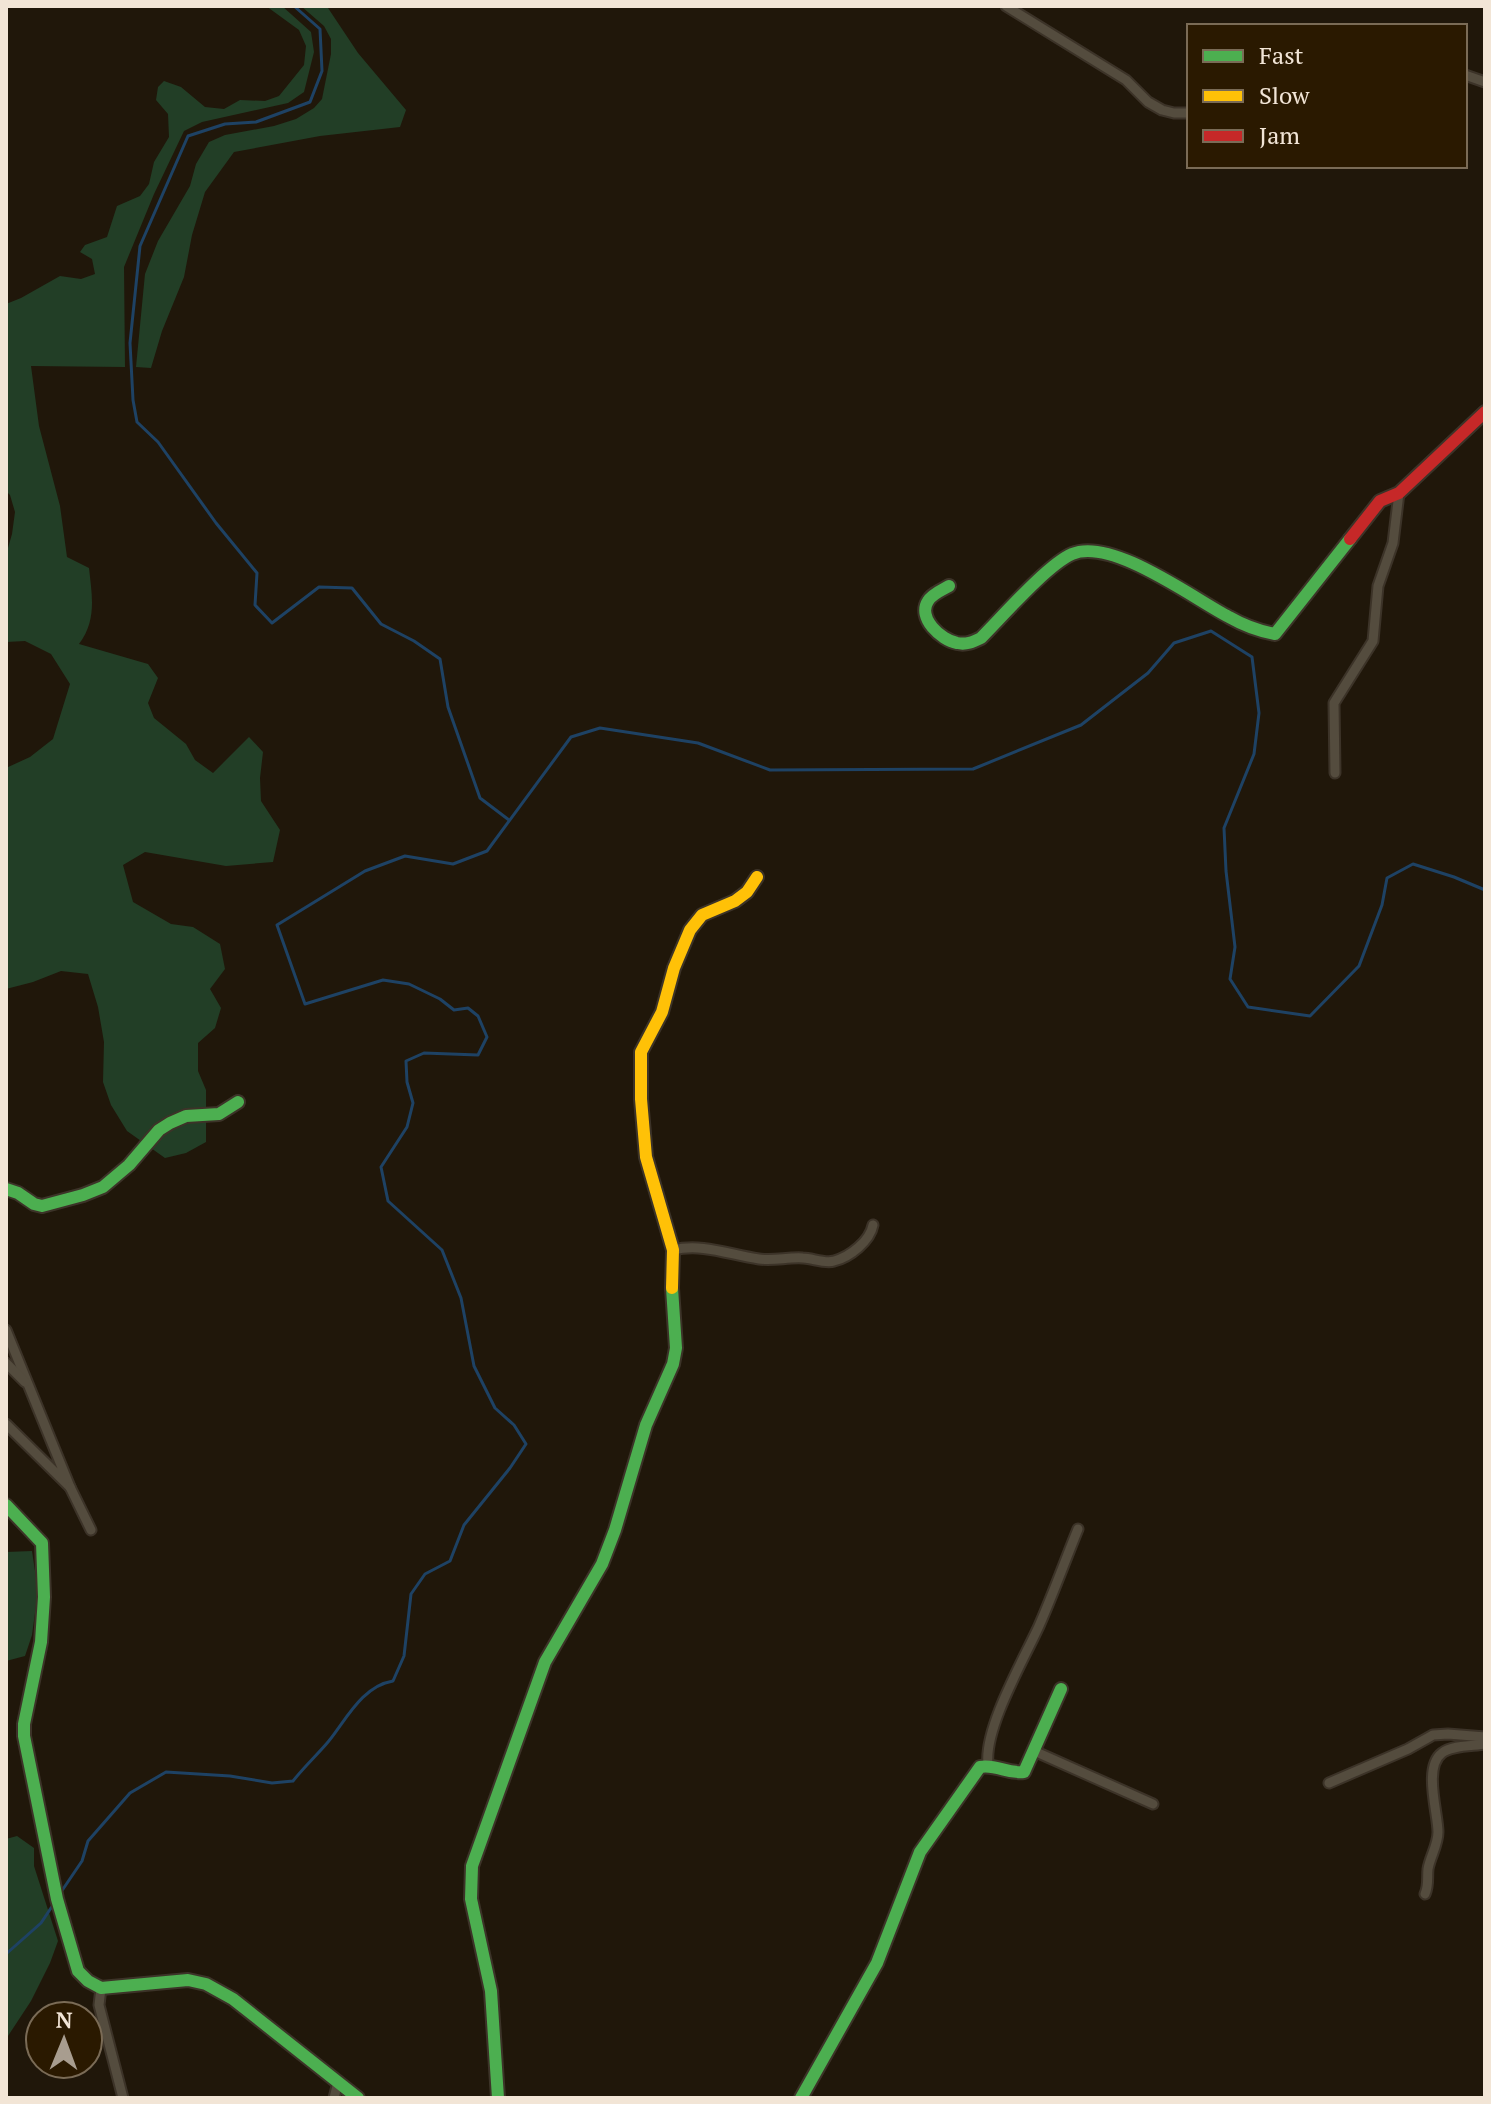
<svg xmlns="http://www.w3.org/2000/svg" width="1491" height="2104" font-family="'PT Serif',serif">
<rect width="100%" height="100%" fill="#20170a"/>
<!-- green -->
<g fill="#223e26">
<path d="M266,6h16l29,26 3,20 -10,40 -16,11 -86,19 -18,9 -30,63 -30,73 1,100 -94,-1 8,60 21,80 7,51 22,11c3,28 8,52 -10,76l69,20 10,14 -10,25 6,15 32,26 9,16 18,13 36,-36 14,15 -3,26 1,23 19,29 -7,32 -47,4 -81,-14 -22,13 10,37 38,22 22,3 27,17 5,25 -15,20 11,19 -6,20 -17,15v28l8,19v52l-20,11 -21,5 -38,-27 -16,-26 -8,-23 1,-40 -6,-35 -10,-33 -27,-3 -28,11 -27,7v-221l24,-11 23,-18 17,-55 -19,-30 -26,-13 -19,1v-87l6,-21 3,-22 -5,-17 -4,-4v-187l15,-6 39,-22 21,3 14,-5 -3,-15 -12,-7 5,-7 22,-8 10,-31 23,-10 9,-12 5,-22 15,-25 -1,-23 -12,-14 2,-13 6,-6 17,6 24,20 19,2 16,-9 25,1 14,-5 25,-31 2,-19 -7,-16z"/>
<polygon points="301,6 326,6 328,8 358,53 406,110 400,127 320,136 234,152 205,192 192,235 184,277 162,331 151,368 136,367 145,274 158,241 190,186 196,164 209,142 225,135 274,126 296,119 314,108 322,99 331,54 331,39 324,26"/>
<polygon points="32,1551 38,1591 32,1635 25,1656 6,1661 6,1552"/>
<polygon points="17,1836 34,1848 34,1866 58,1941 50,1963 31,2001 6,2039 6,1839"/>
</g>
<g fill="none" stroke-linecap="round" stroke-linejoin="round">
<!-- stream -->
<g stroke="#1e4264" stroke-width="3">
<polyline points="294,6 320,29 322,71 310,102 256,122 225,124 188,136 140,246 130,343 133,400 137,422 158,442 216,523 257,573 255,605 272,623 319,587 352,588 381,624 414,641 440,659 448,707 480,798 509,820"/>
<path d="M59,1895l23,-34 6,-20 42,-48 36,-21 64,4 42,7 21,-2c11,-14 24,-26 35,-39 18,-22 34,-56 65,-61l11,-25 7,-62 14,-20 25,-13 14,-36 46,-57 16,-24 -12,-19 -19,-17 -21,-42 -13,-68 -19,-48 -54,-49 -7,-34 26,-40 6,-24 -6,-21 -1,-21 18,-8 54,2 9,-18 -9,-21 -10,-8 -14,2 -14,-11 -31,-15 -26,-4 -78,24 -28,-79 88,-54 40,-15 48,8 34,-13 84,-114 29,-9 98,15 72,27 203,-1 108,-44 67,-52 26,-30 37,-12 41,26 7,56 -5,41 -30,74 2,43 9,76 -5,32 18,28 62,9 49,-50 23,-61 5,-27 26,-14 41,13 31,13"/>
<polyline points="6,1954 41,1923 53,1905"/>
</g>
<!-- street casing -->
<g stroke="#3c3328" stroke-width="13">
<g id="street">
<polyline points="1006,6 1126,80 1148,102 1162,110 1174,113 1189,113"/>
<polyline points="1465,75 1485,82"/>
<polyline points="1335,773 1334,703 1373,641 1378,586 1393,543 1399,493"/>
<path d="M673,1250c30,-7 57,5 86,9 15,2 29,-2 44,-1 9,0 22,6 31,3 16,-4 36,-20 39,-36"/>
<polyline points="6,1330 70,1487 6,1424"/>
<polyline points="6,1363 25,1382"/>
<polyline points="70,1487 91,1530"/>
<polyline points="1034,1751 1153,1804"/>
<path d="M988,1764c-4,-36 35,-103 51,-138 14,-32 26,-65 39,-97"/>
<polyline points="1329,1783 1408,1749 1433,1735 1448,1734 1485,1737"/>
<path d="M1425,1894c4,-9 2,-16 3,-25 2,-12 10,-24 10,-37 0,-19 -15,-65 4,-79 10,-8 31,-7 43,-9"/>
<polyline points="101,1988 99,2005 123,2098"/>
<polyline points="334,2098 338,2082"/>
</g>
</g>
<!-- fast casing -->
<g stroke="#3c3328" stroke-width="16">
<g id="fast">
<path d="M949,586c-7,4 -17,8 -21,15 -11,17 13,39 29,42 9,2 16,-1 24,-5 21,-21 66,-73 91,-84 40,-17 122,45 157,63 14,8 30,14 46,17l75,-95"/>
<polyline points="6,1189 18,1193 34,1204 42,1206 83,1195 103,1187 129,1165 159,1130 170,1123 186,1116 219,1114 238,1102"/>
<polyline points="6,1505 42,1543 44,1597 41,1642 24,1724 24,1736 57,1899 78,1971 88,1981 101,1988 188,1980 206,1984 233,1999 358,2098"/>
<polyline points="498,2098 491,1991 471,1899 472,1866 545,1662 602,1564 615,1530 646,1425 673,1364 676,1348 672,1288"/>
<path d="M801,2098l76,-135 43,-111 60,-85c16,-3 28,7 44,5l37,-83"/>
</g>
</g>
<!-- slow casing -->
<g stroke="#3c3328" stroke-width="16">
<polyline id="slow" points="672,1288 673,1250 646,1157 641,1099 641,1052 662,1012 674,968 690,930 702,915 735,901 747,892 757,877"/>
</g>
<!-- jam casing -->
<g stroke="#3c3328" stroke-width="16">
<polyline id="jam" points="1350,539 1380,501 1399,493 1485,412"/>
</g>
<!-- street -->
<use href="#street" stroke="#544c3e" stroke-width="9"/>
<!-- fast -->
<use href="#fast" stroke="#4caf50" stroke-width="12"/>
<!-- slow -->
<use href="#slow" stroke="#ffc107" stroke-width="12"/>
<!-- jam -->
<use href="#jam" stroke="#c62828" stroke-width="12"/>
</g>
<!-- border -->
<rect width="1491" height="2104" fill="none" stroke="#f2e5d6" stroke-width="16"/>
<!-- legend -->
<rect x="1187" y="24" width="280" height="144" fill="#2a1900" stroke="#7a6b56" stroke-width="2"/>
<rect x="1203" y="50" width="40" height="12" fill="#4caf50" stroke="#7a6b56" stroke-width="2"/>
<text x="1259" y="64" font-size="24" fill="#f2e5d6">Fast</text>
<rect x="1203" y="90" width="40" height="12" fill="#ffc107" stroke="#7a6b56" stroke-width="2"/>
<text x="1259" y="104" font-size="24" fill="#f2e5d6">Slow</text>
<rect x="1203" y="130" width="40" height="12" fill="#c62828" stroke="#7a6b56" stroke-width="2"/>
<text x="1259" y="144" font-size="24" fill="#f2e5d6">Jam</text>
<!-- north arrow -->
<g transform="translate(64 2040) rotate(1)"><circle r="38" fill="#2a1900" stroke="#7a6b56" stroke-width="2"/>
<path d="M0-6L14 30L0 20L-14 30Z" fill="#a89d8f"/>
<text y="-12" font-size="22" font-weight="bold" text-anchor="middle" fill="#f2e5d6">N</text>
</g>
</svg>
